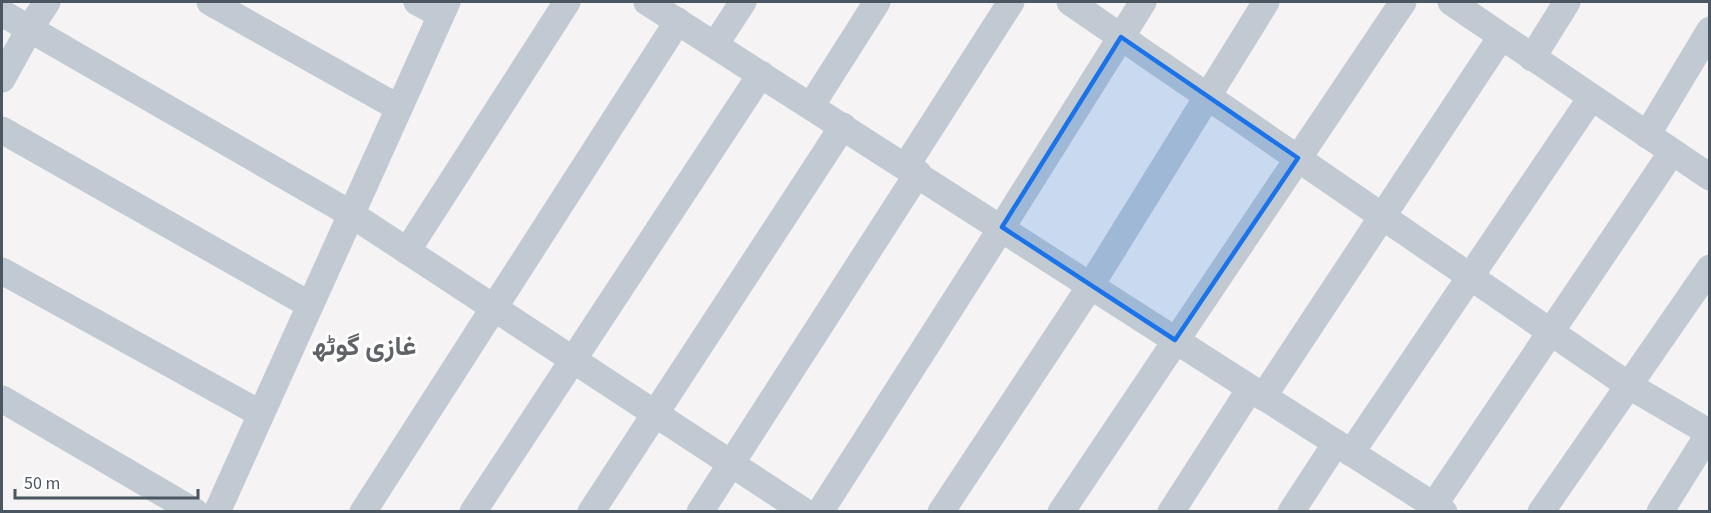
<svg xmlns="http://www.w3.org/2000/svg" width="1711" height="513" font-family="'Source Sans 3',Vazirmatn,sans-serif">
<rect width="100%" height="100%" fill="#f5f3f3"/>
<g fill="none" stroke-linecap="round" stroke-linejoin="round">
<!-- minor -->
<g stroke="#c1cad2" stroke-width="27">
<polyline points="210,2 399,108"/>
<polyline points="417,2 441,15"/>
<polyline points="647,2 1444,512"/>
<polyline points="1070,2 1628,385 1710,433"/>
<polyline points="1451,2 1710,177"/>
<polyline points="2,13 351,214 805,512"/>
<polyline points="715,45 743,2"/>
<polyline points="1532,58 1567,2"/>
<polyline points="2,79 30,28 47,2"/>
<polyline points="811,106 877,2"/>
<polyline points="2,130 310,305"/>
<polyline points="1647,135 1710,30"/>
<polyline points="906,166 1011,2"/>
<polyline points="407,251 567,2"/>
<polyline points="2,271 261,414"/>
<polyline points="1263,397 1501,37"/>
<polyline points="2,399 195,512"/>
<polyline points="1351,453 1591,98"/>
<polyline points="1434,505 1672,152"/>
<polyline points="217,512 447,2"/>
<polyline points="363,512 678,21"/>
<polyline points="473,512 761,74"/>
<polyline points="591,512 843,126"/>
<polyline points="700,512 918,173"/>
<polyline points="820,512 1002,227 1143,2"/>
<polyline points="941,512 1091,285 1266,2"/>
<polyline points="1061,512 1403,2"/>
<polyline points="1171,512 1250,389"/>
<polyline points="1291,512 1336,443"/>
<polyline points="1541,512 1710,268"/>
<polyline points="1660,512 1710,432"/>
</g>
</g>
<!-- marked area -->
<path fill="#1a73e8" fill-opacity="0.2" stroke="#1a73e8" stroke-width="4.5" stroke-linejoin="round" d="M1121,37l177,121 -123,182 -173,-113z"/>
<g text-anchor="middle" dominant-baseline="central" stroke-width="6" stroke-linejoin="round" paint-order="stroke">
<!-- district labels -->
<g font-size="27" font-weight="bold" fill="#5f6368" stroke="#fff">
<text x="364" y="346">غازی گوٹھ</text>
</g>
</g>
<!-- border -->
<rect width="1711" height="513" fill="none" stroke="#4a5661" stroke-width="6"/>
<!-- scale -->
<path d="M15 489v9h183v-9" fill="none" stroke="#4a5661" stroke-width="3"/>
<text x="24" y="489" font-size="18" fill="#4a5661" stroke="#ffffff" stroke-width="4.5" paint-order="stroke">50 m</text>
</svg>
